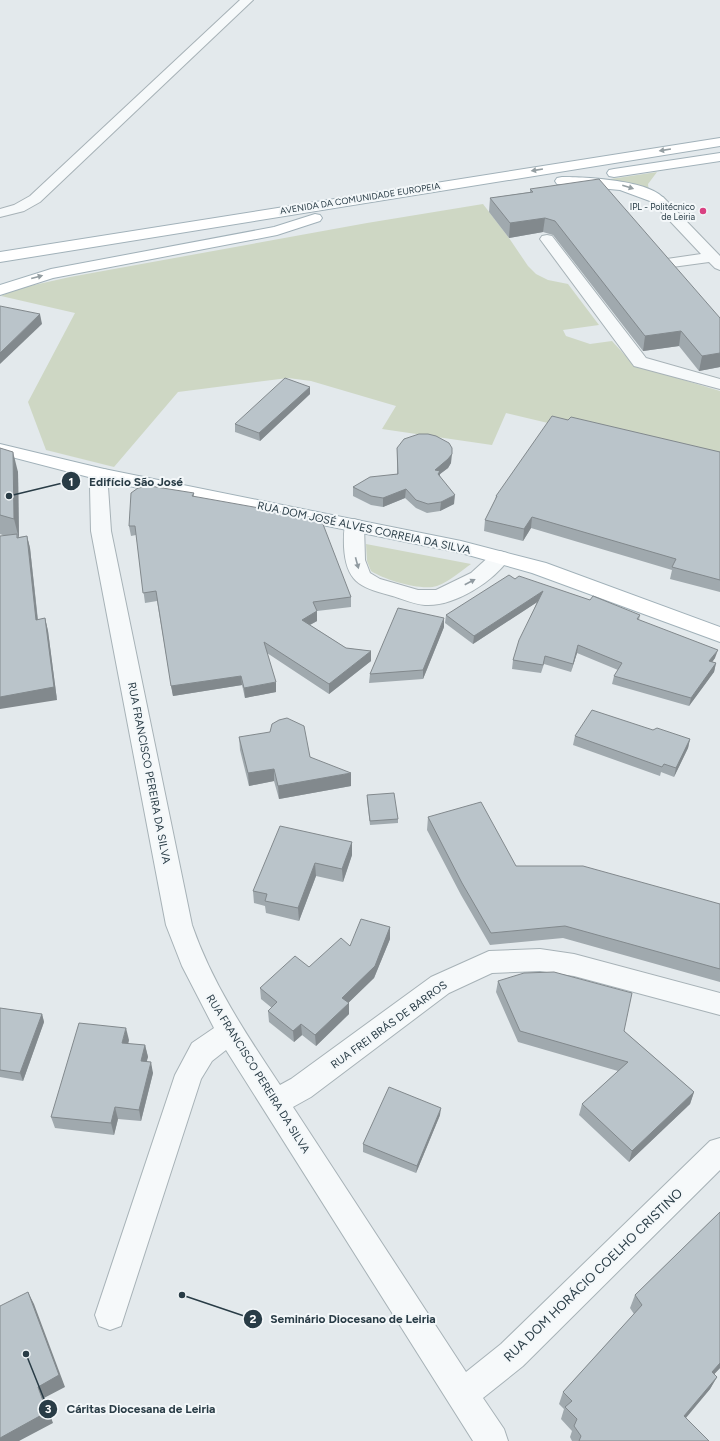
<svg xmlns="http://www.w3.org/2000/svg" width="720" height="1441" font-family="Figtree,sans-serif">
<rect width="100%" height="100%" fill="#e3e9ec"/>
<!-- green -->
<g fill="#ced7c4">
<polygon points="657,172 648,184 649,192 604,180"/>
<polygon points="483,204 509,238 528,266 536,274 548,280 568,284 599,325 563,330 566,336 590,344 612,341 634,365 720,391 720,464 506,413 492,445 382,429 396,406 311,381 288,378 178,392 114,467 46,450 28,402 75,313 1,296 16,289 70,277 367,223"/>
<path d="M366,544l105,20c-10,7 -21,17 -34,22 -16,5 -52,-6 -66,-15l-4,-10z"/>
</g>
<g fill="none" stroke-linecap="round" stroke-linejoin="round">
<!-- minor casing -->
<g stroke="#a7b2b7" stroke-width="2">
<g id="minor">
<polygon points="240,0 253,0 40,202 24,211 0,217 0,209 14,205 30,196"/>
<polygon points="658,196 663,197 720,256 720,270 715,268 709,262 665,268 660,266 657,263 660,260 701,254 653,203 651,200 653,197"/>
<polygon points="547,235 552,236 646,358 720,379 720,389 634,366 540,239 542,236"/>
<path d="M104,469l6,2 3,4 -5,12 3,44 81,394c20,58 54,109 88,160l11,-6 140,-102 58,-26 51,-2 34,5 146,39v22l-146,-39 -34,-5 -48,2 -43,20 -138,104 -18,10 173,265 35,-28 209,-203 10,-3v32l-197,196 -40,32 21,31 4,12h-35l-247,-391 -14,11 -11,18 -80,247 -11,4 -11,-4 -4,-11 80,-240 17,-32 22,-15 -32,-62 -16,-41 -75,-394 -1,-44 8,-16z"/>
<path d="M354,519l7,2 3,4 1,35 5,13 10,6 38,11h18l35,-17 22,-20 7,-2 7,2 3,4c-15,24 -56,50 -85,48 -13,-1 -24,-7 -36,-10 -30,-8 -43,-14 -45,-48 0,-8 -1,-19 3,-26z"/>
</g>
</g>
<!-- major casing -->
<g stroke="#a1b1b9" stroke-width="2">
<g id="major">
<polygon points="720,138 720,146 0,262 0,252"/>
<polygon points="720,153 720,161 614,177 609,176 607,173 609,170 614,169"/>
<path d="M562,177c23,0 90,3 103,23l-2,3 -5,1 -38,-14 -63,-6 -2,-3 2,-3z"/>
<polygon points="315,214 320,215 322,218 320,221 277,235 53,278 0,295 0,285 51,269 274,227"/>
<polygon points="0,444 104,469 461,541 546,563 720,627 720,642 532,573 461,553 104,481 0,454"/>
</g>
</g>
<!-- minor -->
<use href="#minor" fill="#f6f9fa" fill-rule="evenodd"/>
<!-- major -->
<use href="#major" fill="#fff" fill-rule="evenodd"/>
</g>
<!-- wall -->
<g fill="#a0a9ae">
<polygon points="530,189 720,318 720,367 699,371 679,346 643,351 553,235 543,232 509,238 489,212 490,198 530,192"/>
<polygon points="310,387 310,394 260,441 235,432 235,424"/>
<polygon points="568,420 720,452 720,592 670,579 672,570 531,528 523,541 484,531 485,520 495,500 496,496"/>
<polygon points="0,448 18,472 19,537 27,536 30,548 38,620 45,618 48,631 57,700 5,536 0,534"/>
<polygon points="397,448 451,463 448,468 440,474 440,476 454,504 440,511 427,513 416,508 405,498 383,507 371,505 353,496 353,487 397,474"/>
<polygon points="194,493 194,496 351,597 351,607 317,611 317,621 310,625 346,648 371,651 371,661 329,694 267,653 276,692 245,698 242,685 173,696 157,601 145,603 136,535 131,536 129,526"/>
<polygon points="515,579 590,600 640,615 639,620 715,658 712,662 716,663 714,672 689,706 612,684 614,676 618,670 577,653 571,672 544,664 541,673 512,669 513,660 537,602 473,644 445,623 446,615"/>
<polygon points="444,627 423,679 369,683 370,674"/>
<polygon points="653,730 690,739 688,748 674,777 661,772 660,776 573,745 575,736"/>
<polygon points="239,737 310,757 351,786 279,799 274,781 249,786 240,750"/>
<polygon points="367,795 398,819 398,823 370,825 367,800"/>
<polygon points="428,817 516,866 720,904 720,982 563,938 490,945 461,895 427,830"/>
<polygon points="352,842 352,855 343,882 316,876 299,921 266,913 265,906 254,903 253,891"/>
<polygon points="390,939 374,978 348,1003 349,1014 316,1046 302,1035 294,1042 269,1022 268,1011 272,1008 261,999 260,988 309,967 350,946"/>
<polygon points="498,981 624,1031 694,1092 690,1104 629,1162 579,1115 582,1104 618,1071 518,1042 496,992"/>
<polygon points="0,1008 42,1014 44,1022 23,1081 0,1077"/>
<polygon points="129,1040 128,1044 145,1045 148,1057 146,1061 153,1073 141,1121 118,1119 114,1135 55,1128 51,1117"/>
<polygon points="440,1115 416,1173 363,1152 363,1144"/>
<polygon points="720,1212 720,1368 714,1374 717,1377 710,1389 686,1418 709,1441 572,1441 570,1437 572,1431 561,1419 564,1409 559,1404 563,1392 634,1314 630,1308 635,1295"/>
</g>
<!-- shaded-wall -->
<g fill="#82898d">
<polygon points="545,218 543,232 509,238 510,223"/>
<polygon points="40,314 42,324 0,364 0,353"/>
<polygon points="681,331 679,346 643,351 645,336"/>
<polygon points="720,353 720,367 699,371 702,356"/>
<polygon points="310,387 310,394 260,441 259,433"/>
<polygon points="13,452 18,472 19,539 14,519"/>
<polygon points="452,454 451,463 448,468 440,474 440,480 435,470"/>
<polygon points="406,489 405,498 383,507 383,498"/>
<polygon points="455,495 454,504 440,511 441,502"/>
<polygon points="532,517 531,528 523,541 524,529"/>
<polygon points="27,536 30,548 39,632 36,620"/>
<polygon points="543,591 542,599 473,644 474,636"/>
<polygon points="317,611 317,621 302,629 302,620"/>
<polygon points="45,618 48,631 57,700 0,709 0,697"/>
<polygon points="444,618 444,627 423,679 423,670"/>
<polygon points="578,645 577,653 571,672 573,664"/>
<polygon points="718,650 715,658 707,669 709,661"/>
<polygon points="371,651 371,661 329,694 329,684"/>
<polygon points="716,663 714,672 689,706 691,698"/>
<polygon points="241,676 242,685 173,696 171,686"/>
<polygon points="276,682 276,692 245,698 244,688"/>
<polygon points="690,739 688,748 674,777 676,768"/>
<polygon points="274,769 274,781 249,786 248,773"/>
<polygon points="351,773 351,786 279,799 278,786"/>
<polygon points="352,842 352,855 343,882 342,869"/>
<polygon points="315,863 316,876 299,921 298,908"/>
<polygon points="390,927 390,939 374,978 342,1009 342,998"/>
<polygon points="349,1003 349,1014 316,1046 315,1035"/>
<polygon points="42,1014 44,1022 23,1081 20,1073"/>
<polygon points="301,1024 302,1035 294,1042 293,1031"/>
<polygon points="126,1028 129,1040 125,1055 122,1043"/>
<polygon points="145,1045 148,1057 144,1072 141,1061"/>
<polygon points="151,1062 153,1073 141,1121 139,1110"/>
<polygon points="694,1092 690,1104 629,1162 632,1151"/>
<polygon points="115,1107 118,1119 114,1135 111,1123"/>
<polygon points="441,1108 440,1115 416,1173 417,1166"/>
<polygon points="28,1292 34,1304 65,1387 44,1398 53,1423 19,1441 0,1441 0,1438 38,1387"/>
<polygon points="720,1363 720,1368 705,1384 712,1372"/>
<polygon points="717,1377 710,1389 678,1427 684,1416"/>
</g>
<!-- building -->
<g fill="#bac4ca" stroke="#82898d">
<polygon points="599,179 720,318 720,353 702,356 681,331 645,336 555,221 545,218 510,223 490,198 533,192 530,189"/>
<polygon points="0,306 40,314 0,353"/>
<polygon points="285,378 310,387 259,433 235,424"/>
<polygon points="552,416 568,420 571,417 720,452 720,580 672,567 676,559 532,517 524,529 485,520 497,496 496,496"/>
<polygon points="419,434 428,434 436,436 449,443 452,448 452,454 448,459 435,470 440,471 438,474 455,495 441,502 428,504 416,500 406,489 383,498 371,496 353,487 370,477 398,474 397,448 404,439"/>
<polygon points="0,448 13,452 14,519 0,515"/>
<polygon points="150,486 194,493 192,496 321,519 351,597 313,602 317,611 302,620 346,648 371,651 329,684 264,642 276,682 244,688 241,676 171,686 156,591 143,593 135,526 129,526 131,493 138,488"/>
<polygon points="17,534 17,538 27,536 36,620 45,618 54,687 0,697 0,536"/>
<polygon points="509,575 515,579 519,576 590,600 593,596 640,615 637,619 718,650 709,661 716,663 691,698 614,676 622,663 578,645 573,664 545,656 543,665 513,660 519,640 543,591 474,636 446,615"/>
<polygon points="398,608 444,618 423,670 370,674"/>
<polygon points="592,710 653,730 657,728 690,739 676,768 664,764 662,767 575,736"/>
<polygon points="287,718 304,726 310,757 351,773 278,786 274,769 248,773 239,737 270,732 272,724 279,720"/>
<polygon points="394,793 398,819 370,821 367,795"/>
<polygon points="481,802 516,866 583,866 720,904 720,969 565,926 491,933 462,883 428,817"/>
<polygon points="280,826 352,842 342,869 315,863 298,908 265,901 267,894 253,891"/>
<polygon points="361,919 390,927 375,966 342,998 349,1003 315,1035 301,1024 293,1031 268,1011 277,1002 260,988 295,956 309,967 341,938 350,946"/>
<polygon points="554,972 632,993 624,1031 694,1092 632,1151 582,1104 628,1062 520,1031 498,981 524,973"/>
<polygon points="0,1008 42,1014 20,1073 0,1070"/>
<polygon points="79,1023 126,1028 122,1043 145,1045 141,1061 151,1062 139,1110 115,1107 111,1123 51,1117"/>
<polygon points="389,1087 441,1108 417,1166 363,1144"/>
<polygon points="720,1212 720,1363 712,1372 717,1377 684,1416 709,1441 579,1441 581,1436 574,1426 577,1419 565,1407 572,1401 563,1392 642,1305 635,1295"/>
<polygon points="28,1292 59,1375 38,1387 47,1412 0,1438 0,1306"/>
</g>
<!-- one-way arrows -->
<defs><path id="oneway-solid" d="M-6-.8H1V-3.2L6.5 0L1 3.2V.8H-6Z"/></defs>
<g fill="#949ea2">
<use href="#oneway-solid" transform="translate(665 150) rotate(171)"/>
<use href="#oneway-solid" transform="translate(537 170) rotate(171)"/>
<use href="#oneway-solid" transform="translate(628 187) rotate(17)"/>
<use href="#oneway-solid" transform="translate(37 277) rotate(-15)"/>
</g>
<g fill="#909aa0">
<use href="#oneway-solid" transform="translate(357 563) rotate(75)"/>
<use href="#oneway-solid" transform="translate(470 582) rotate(-28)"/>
</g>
<!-- markers -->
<circle fill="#d94182" stroke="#f3f7f9" stroke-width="1.5" cx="703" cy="211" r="4"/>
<g text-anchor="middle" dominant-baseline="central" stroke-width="4" stroke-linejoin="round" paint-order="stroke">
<!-- far-street labels -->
<g font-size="9" fill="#293c46" stroke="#f3f7f9">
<text transform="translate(360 198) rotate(-9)">AVENIDA DA COMUNIDADE EUROPEIA</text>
</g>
<!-- far-poi labels -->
<g font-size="9" fill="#293c46" stroke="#f3f7f9" text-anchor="end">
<text x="695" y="206">IPL - Politécnico<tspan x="695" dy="10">de Leiria</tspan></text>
</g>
<!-- street labels -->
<g font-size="11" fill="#293c46" stroke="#f3f7f9">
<text transform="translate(364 528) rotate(12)">RUA DOM JOSÉ ALVES CORREIA DA SILVA</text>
<text transform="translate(149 773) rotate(79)">RUA FRANCISCO PEREIRA DA SILVA</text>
<text transform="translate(389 1025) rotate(-36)">RUA FREI BRÁS DE BARROS</text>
<text transform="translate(258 1074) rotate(58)">RUA FRANCISCO PEREIRA DA SILVA</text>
</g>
<!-- near-street labels -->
<g font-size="13" fill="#293c46" stroke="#f3f7f9">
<text transform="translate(593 1275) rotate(-44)">RUA DOM HORÁCIO COELHO CRISTINO</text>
</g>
</g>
<!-- callouts -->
<path fill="none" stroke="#293c46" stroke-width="1.5" d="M9 496L71 481M182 1295L253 1319M26 1354L48 1409"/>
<g fill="#293c46" stroke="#f3f7f9" stroke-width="1.5">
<circle cx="9" cy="496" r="4"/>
<circle cx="182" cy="1295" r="4"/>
<circle cx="26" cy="1354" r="4"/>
<circle cx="71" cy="481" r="10"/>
<circle cx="253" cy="1319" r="10"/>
<circle cx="48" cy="1409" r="10"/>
</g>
<g font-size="12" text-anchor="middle" font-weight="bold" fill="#fff">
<text x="71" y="486">1</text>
<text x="253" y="1323">2</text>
<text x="48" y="1413">3</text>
</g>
<g font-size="12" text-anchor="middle" font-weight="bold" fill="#293c46" stroke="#f3f7f9" stroke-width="4" stroke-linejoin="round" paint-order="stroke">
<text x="136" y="486">Edifício São José</text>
<text x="353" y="1323">Seminário Diocesano de Leiria</text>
<text x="141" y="1413">Cáritas Diocesana de Leiria</text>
</g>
</svg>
